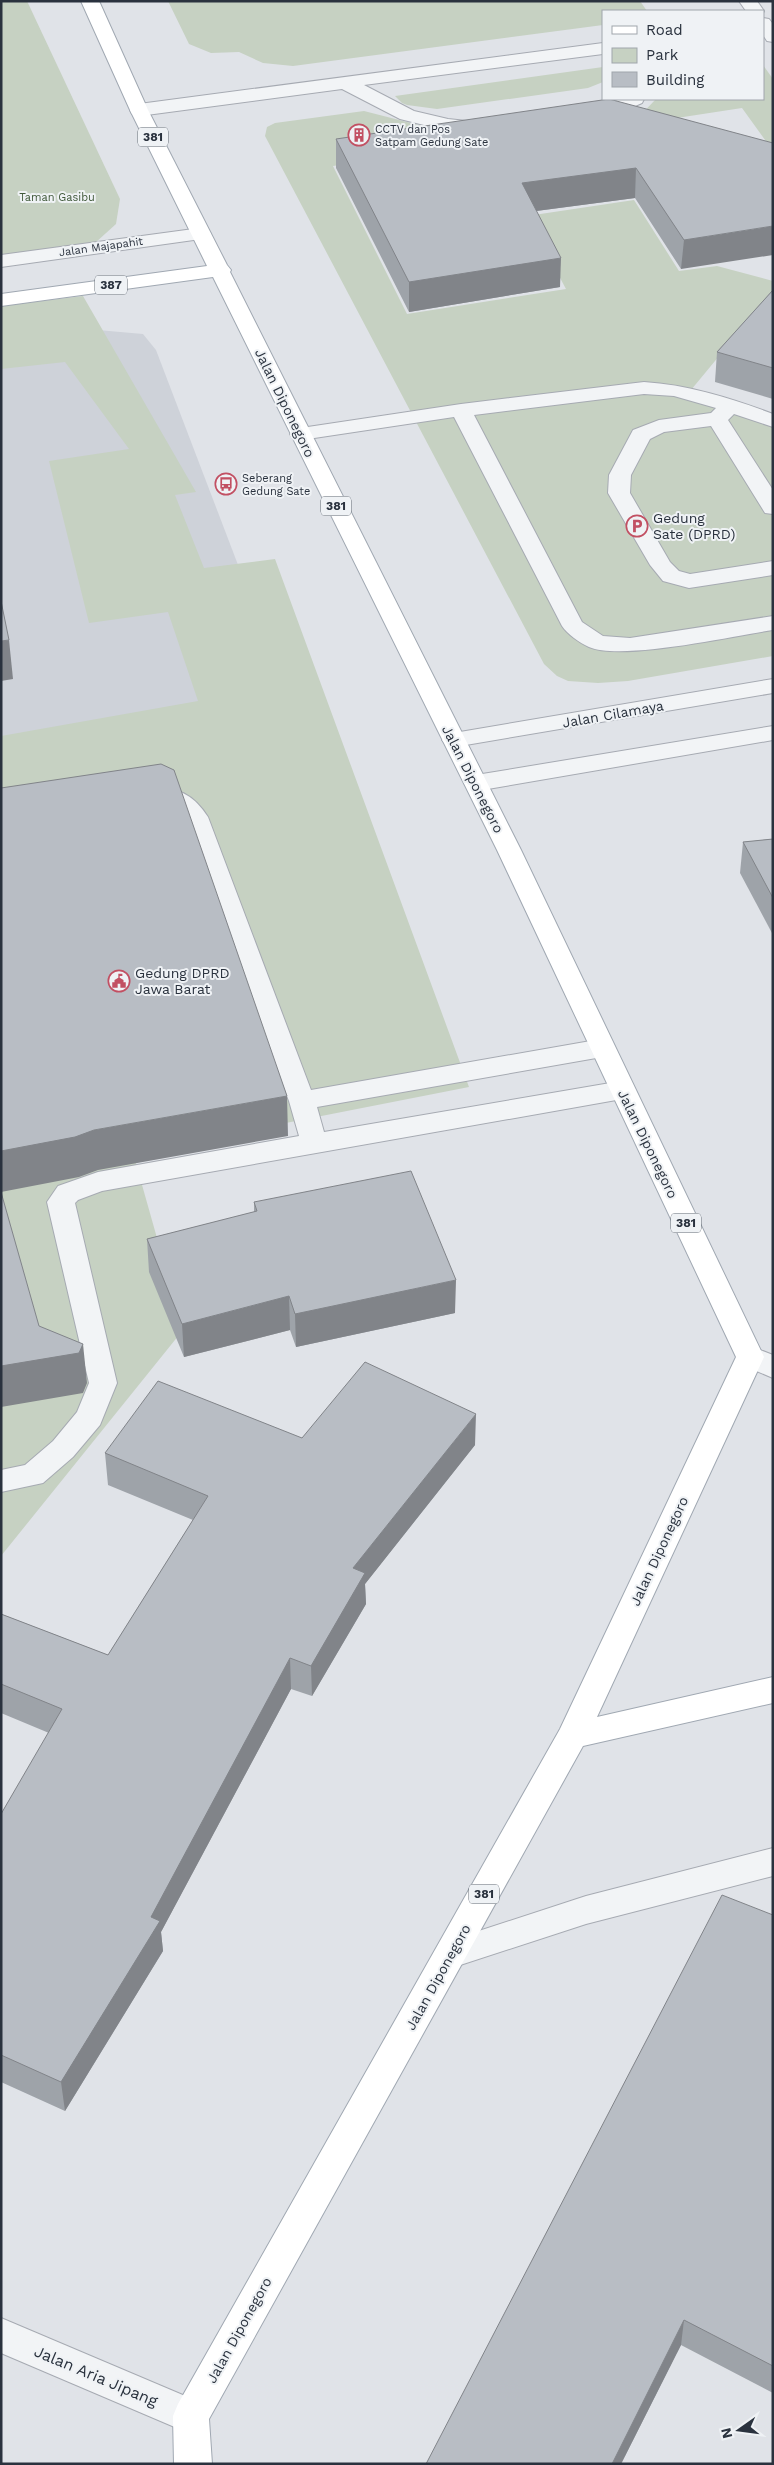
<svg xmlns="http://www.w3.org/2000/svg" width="774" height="2465" font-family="'Work Sans',sans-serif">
<rect width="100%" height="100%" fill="#e0e3e8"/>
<!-- built -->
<polygon fill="#ced2d9" points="41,325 143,334 156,350 303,735 1,782 1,331"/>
<!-- green -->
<g fill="#c6d1c2">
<polygon points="1,1 27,1 120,199 116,224 95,243 1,262"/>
<polygon points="168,1 640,1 647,11 603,11 603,25 293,66 263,63 239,52 211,53 189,44"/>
<polygon points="763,65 773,79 773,151 742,108 631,125 656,99 763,99"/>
<polygon points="603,67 603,82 588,88 437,109 407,105 402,103 395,96"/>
<polygon points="364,111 489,143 333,166 407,314 566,289 527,216 634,200 679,271 717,266 773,281 773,291 691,390 773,414 773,656 628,681 598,683 568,681 557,676 544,664 265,136 267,127 275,123"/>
<polygon points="83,296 196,492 175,495 204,568 275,559 469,1087 133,1153 183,1330 1,1556 1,736 198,701 168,612 89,623 49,461 129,449 65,362 1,369 1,306"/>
</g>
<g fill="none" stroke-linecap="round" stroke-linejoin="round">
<!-- minor casing -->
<g stroke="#a6aab2" stroke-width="2">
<g id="minor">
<polygon points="739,1 757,1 764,11 763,13 746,11"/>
<polygon points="763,18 769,19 773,24 773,42 767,41 763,35"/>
<polygon points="603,43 603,54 364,85 414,111 448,119 485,123 487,127 485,131 448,131 400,119 342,89 139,116 132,114 130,110 132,106 139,104"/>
<path d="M620,99h24l-2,4c-18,8 -39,19 -59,14l-2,-4 2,-4 23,-4z"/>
<polygon points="201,228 208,230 211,234 208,238 1,267 1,255"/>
<path d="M644,382c45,3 87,16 129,32v13l-39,-13 -6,6 45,70v24l-8,-1 -54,-87 -47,6 -14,7 -19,36 -1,18 40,69 9,9 11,3 83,-13v14l-84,13 -26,-7 -13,-16 -42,-72 1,-18 24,-45 26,-10 52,-7 5,-5 -42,-12 -30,-2 -170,21 108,207 21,14 27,2 143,-22v14c-39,6 -152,31 -184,17 -9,-4 -22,-13 -27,-21l-108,-209 -153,23 -8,-1 -3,-5 3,-5 8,-1 160,-24z"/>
<polygon points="773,679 773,693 454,747 446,745 442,740 446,735 454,733"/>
<polygon points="773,726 773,740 476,791 468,788 464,783 468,778 476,775"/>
<path d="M151,788c26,-2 43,7 57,29l103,273 291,-51 9,3 4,6 -4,6 -9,3 -285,50 7,25 298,-51 9,3 4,6 -4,6 -9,3 -520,92 -24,9 -3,3 42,180 -17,42 -27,32 -30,26 -42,9v-22l24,-5 28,-24 24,-29 12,-29 -42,-181 11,-16 40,-14 201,-36 -10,-35 -105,-283 -15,-14 -27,-3 -3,-5 3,-5z"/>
<polygon points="750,1346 773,1355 773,1378 740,1364 736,1357 740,1350"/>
<polygon points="773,1848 773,1876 586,1924 451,1968 439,1964 434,1954 439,1944 586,1896"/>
<polygon points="1,2318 204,2404 209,2416 204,2428 191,2434 1,2353"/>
</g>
</g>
<!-- major casing -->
<g stroke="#a0a8b2" stroke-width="2">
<polygon id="major" points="81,1 99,1 148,110 227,265 231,270 230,272 521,850 764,1357 597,1717 773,1677 773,1703 583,1746 209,2419 212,2464 174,2464 173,2416 178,2404 560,1729 736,1357 497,850 213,277 1,306 1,294 207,266 130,110"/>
</g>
<!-- minor -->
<use href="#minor" fill="#f2f4f6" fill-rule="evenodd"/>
<!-- major -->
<use href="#major" fill="#fff" fill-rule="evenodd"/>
</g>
<!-- wall -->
<g fill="#9ea3a9">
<polygon points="336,139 773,143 681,269 635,198 536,211 560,287 409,312 336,168"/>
<polygon points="773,290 773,399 715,382 717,352"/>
<polygon points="773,839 773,935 740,873 743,842"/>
<polygon points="254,1202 455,1313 296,1347 290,1330 184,1357 149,1272 147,1239 254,1212"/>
<polygon points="302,1438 475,1445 365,1584 366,1604 312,1696 291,1689 161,1932 163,1951 65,2111 1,2082 1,1814 49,1733 1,1713 1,1614 108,1655 193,1520 108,1485 105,1453"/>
<polygon points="773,1915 773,2393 681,2345 621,2464 426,2464"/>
</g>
<!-- shaded-wall -->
<g fill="#818489">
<polygon points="636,168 635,198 521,213 522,183"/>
<polygon points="773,226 773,255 681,269 684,240"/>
<polygon points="561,258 560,287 409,312 409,282"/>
<polygon points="9,640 13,679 1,681 1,641"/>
<polygon points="287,1096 288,1136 98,1170 79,1177 1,1192 1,1151 94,1130"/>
<polygon points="456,1280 455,1313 296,1347 295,1314"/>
<polygon points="289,1296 290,1330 184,1357 182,1324"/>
<polygon points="83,1344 87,1383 83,1393 1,1407 1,1366"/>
<polygon points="476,1414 475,1445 365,1584 366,1604 312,1696 311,1666 353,1568"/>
<polygon points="290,1658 291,1689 161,1932 163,1951 65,2111 61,2082"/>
<polygon points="684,2320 681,2345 621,2464 612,2464"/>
</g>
<!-- building -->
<g fill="#b8bdc4" stroke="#818489">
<polygon points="609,99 773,143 773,226 684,240 636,168 522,183 561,258 409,282 336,139"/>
<polygon points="773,290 773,368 717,352"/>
<polygon points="1,601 9,640 1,641"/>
<polygon points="161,764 174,770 287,1096 94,1130 75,1137 1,1151 1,788"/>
<polygon points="773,839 773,898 743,842"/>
<polygon points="411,1171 456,1280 295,1314 289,1296 182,1324 147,1239 257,1211 254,1202"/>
<polygon points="1,1192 39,1326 83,1344 79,1353 1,1366"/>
<polygon points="365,1362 476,1414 353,1568 365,1573 311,1666 290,1658 151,1917 160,1921 61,2082 1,2055 1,1814 62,1709 1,1684 1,1614 108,1655 208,1496 105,1453 158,1381 302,1438"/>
<polygon points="722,1895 773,1915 773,2366 684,2320 612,2464 426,2464"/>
</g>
<!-- icons -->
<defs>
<g id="building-ring" transform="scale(1.125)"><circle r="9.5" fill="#eff2f5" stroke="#c25063" stroke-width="1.5"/><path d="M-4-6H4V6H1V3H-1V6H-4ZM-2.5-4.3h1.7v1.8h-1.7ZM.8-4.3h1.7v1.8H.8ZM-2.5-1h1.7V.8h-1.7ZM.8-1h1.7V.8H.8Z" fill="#c25063"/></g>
<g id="bus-ring" transform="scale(1.125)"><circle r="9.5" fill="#eff2f5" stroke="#c25063" stroke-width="1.5"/><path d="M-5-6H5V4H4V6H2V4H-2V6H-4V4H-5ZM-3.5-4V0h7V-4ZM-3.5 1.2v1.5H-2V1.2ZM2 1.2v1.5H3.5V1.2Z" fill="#c25063"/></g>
<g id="parking-ring" transform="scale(1.125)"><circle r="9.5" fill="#eff2f5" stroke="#c25063" stroke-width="1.5"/><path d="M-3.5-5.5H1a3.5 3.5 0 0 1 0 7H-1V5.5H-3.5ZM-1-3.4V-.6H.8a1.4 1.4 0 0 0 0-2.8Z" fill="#c25063"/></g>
<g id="civic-ring" transform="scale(1.125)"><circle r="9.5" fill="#eff2f5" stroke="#c25063" stroke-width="1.5"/><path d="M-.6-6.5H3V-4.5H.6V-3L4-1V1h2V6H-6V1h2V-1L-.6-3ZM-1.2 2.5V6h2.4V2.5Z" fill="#c25063"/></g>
</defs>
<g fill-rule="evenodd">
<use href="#building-ring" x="359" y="135"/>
<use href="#bus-ring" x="226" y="484"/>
<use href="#parking-ring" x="637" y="526"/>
<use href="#civic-ring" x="119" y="981"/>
</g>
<g text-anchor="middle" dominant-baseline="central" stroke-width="4" stroke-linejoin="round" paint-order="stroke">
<!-- far-poi labels -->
<g font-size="11" fill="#2a323e" stroke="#eff2f5" text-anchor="start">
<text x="375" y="129">CCTV dan Pos<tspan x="375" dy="13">Satpam Gedung Sate</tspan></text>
<text x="242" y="478">Seberang<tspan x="242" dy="13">Gedung Sate</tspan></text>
</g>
<!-- far-park labels -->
<g font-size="11" fill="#3f5839" stroke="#eff2f5">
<text x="57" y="197">Taman Gasibu</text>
</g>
<!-- far-street labels -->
<g font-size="11" fill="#2a323e" stroke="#eff2f5">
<text transform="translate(101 247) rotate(-8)">Jalan Majapahit</text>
</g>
<!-- shield labels -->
<g fill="#eff2f5" stroke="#656c75" stroke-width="1">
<rect x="138" y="127.5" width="30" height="19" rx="4"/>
<rect x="95" y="275.5" width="32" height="19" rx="4"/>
<rect x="321" y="496.5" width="30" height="19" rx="4"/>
<rect x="671" y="1213.5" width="30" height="19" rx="4"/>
<rect x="469" y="1884.5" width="30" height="19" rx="4"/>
</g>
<g font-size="12" font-weight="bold" fill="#2a323e">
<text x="153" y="137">381</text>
<text x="111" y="285">387</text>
<text x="336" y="506">381</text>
<text x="686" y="1223">381</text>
<text x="484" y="1894">381</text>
</g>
<!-- street labels -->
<g font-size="14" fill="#2a323e" stroke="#eff2f5">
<text transform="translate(285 403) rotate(64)">Jalan Diponegoro</text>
<text transform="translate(613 714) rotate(-10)">Jalan Cilamaya</text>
<text transform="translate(473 779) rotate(63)">Jalan Diponegoro</text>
<text transform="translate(648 1144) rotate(64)">Jalan Diponegoro</text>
<text transform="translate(659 1551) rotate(-65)">Jalan Diponegoro</text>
<text transform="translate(438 1977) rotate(-61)">Jalan Diponegoro</text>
<text transform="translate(239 2330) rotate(-61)">Jalan Diponegoro</text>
</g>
<!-- poi labels -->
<g font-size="14" fill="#2a323e" stroke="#eff2f5" text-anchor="start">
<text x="653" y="518">Gedung<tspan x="653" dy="16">Sate (DPRD)</tspan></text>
<text x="135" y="973">Gedung DPRD<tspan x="135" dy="16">Jawa Barat</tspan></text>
</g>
<!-- near-street labels -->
<g font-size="16" fill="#2a323e" stroke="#eff2f5">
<text transform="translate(96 2376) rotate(23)">Jalan Aria Jipang</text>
</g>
</g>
<!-- border -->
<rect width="774" height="2465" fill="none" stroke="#2a323e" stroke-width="5"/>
<!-- legend -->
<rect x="602" y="10" width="162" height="90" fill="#eff2f5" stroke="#a0a5ac"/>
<rect x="612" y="26" width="25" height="8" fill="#ffffff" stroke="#a0a5ac"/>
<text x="646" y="35" font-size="15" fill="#2a323e">Road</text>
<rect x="612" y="48" width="25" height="15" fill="#c6d1c2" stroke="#a0a5ac"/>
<text x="646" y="60" font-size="15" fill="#2a323e">Park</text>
<rect x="612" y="72" width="25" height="15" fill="#b8bdc4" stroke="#a0a5ac"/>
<text x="646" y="85" font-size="15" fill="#2a323e">Building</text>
<!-- north arrow -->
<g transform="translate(739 2430) rotate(256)" stroke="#eff2f5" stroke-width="4" paint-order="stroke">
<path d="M0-4L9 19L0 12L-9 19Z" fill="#2a323e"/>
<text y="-8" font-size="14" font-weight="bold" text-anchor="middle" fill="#2a323e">N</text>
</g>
</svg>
